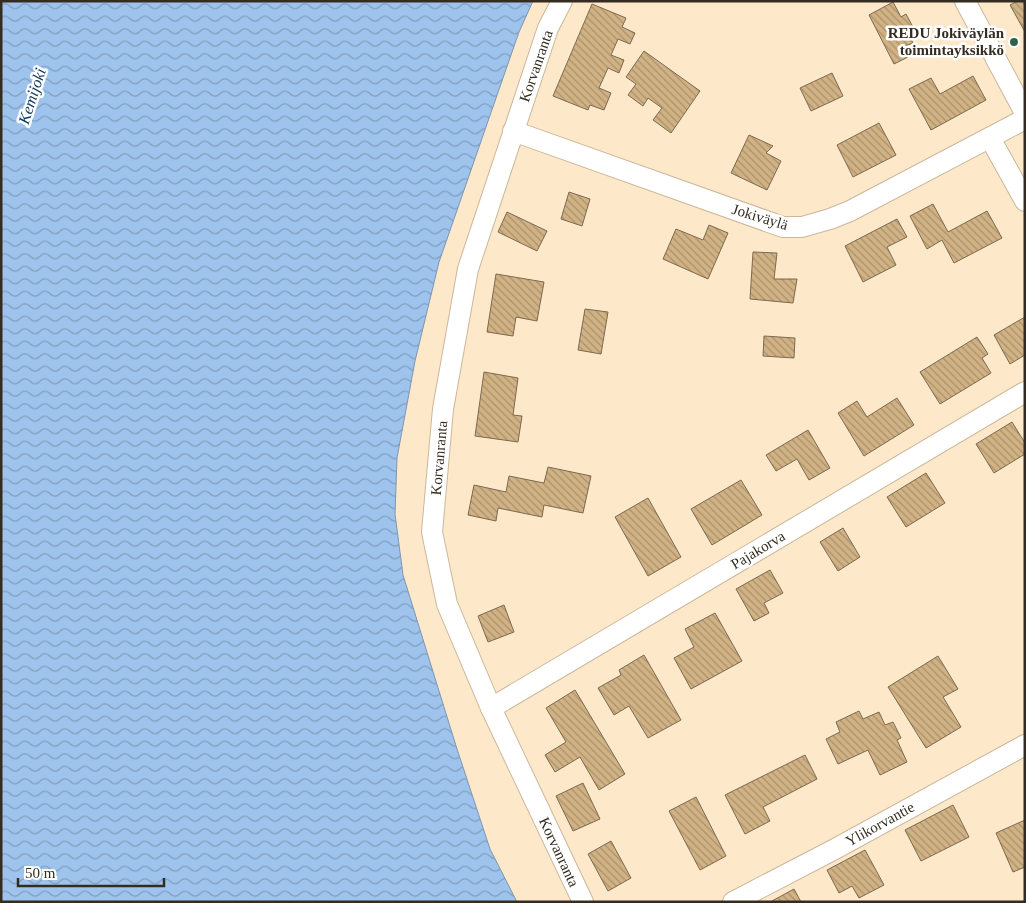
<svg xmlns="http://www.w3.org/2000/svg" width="1026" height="903" font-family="'Times New Roman',serif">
<defs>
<pattern id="water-waves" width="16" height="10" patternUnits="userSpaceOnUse" patternTransform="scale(1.25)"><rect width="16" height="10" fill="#9ec3ec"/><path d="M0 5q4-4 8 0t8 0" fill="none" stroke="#829fbf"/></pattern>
<pattern id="building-back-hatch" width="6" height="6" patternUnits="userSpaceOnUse" patternTransform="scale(1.25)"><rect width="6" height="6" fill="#d1b284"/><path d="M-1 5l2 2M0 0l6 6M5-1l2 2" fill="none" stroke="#aa916c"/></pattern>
</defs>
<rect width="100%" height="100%" fill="#fde8ca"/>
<!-- water -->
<polygon fill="url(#water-waves)" stroke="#7e96af" points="1,1 533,1 519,32 439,262 415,361 397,458 395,514 403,575 457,749 490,849 517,902 1,902"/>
<!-- building -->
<g fill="url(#building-back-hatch)" stroke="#7c694f">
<polygon points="1018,1 1025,1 1025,32 1010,5"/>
<polygon points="893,2 901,17 906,14 914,29 908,33 913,43 903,47 908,57 894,64 869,15"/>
<polygon points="592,4 626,18 622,27 635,33 630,44 618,39 611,55 624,60 619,73 608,68 599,88 611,93 604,110 590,105 588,110 553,96"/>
<polygon points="644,51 700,91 671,133 653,120 662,108 648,98 643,106 628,95 636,84 626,77"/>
<polygon points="832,73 843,96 811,111 800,88"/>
<polygon points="973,76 986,100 931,130 909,89 931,78 940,94"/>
<polygon points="879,123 896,155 853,177 837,145"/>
<polygon points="749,135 773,146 766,153 781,161 767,190 731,173"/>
<polygon points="569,192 590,199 582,226 561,219"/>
<polygon points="933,204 948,232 987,211 1002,238 954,263 942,240 927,249 910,216"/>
<polygon points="507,212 547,231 537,251 498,232"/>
<polygon points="897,219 907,237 887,247 896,265 863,282 845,246"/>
<polygon points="709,225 728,233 708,279 663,259 676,229 703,240"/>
<polygon points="753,252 777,253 774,279 797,279 793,303 750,299"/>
<polygon points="496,274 544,282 537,321 516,317 513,336 487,332"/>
<polygon points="585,309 608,312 601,354 578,350"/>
<polygon points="1025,317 1025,355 1010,364 994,335"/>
<polygon points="764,336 795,338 794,358 763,356"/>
<polygon points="977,337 988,354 982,358 991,373 940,404 920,372"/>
<polygon points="484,372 518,378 513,415 522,416 518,442 475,436"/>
<polygon points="897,398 914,425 864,456 838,413 857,401 867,417"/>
<polygon points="1012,422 1025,443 1025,454 994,473 976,444"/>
<polygon points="808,430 830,468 809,480 797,459 776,471 766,455"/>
<polygon points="548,467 591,476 583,513 544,505 542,517 498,508 496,521 468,515 474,485 506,492 509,476 544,483"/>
<polygon points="926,473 945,503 906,527 887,497"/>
<polygon points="741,480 762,515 712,545 691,509"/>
<polygon points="648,498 681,557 648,576 615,517"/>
<polygon points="843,528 860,557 838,571 820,542"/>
<polygon points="770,570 783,593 764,603 769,613 754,621 736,589"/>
<polygon points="504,605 514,632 488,642 478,616"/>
<polygon points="715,613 742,661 691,689 674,658 694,647 685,629"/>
<polygon points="644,655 681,720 648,738 629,706 614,715 598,688 621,675 619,670"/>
<polygon points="938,656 958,689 943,697 961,727 926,748 888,687"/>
<polygon points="575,690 625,774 599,790 580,757 555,772 545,755 566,742 546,708"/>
<polygon points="859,711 863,719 879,712 885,725 893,722 901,738 897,740 907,762 880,775 868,750 838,764 826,739 840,732 836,722"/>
<polygon points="805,755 817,779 763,807 770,821 745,834 725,795"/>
<polygon points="583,783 600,819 573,831 556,796"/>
<polygon points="696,797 726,856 700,870 669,811"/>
<polygon points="953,805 969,837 921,861 905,830"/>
<polygon points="1025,820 1025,867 1013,872 996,833"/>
<polygon points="611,841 631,878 608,891 588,854"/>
<polygon points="865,850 884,885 859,898 852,886 839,893 827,870"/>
<polygon points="794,889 801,902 773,902 772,901"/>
</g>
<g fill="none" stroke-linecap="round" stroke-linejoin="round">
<!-- minor casing -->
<g stroke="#cbb79a" stroke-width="22">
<g id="minor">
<polyline points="562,1 548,28 468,269 443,409 432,532 447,604 491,708 583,902"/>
<polyline points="965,1 1025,113"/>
<polyline points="513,131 783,227 802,227 830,219 850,211 1025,119"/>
<polyline points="990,138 1025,201"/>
<polyline points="491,708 1025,392"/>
<polyline points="733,902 835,849 1025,745"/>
</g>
</g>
<!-- minor -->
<use href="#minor" stroke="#fff" stroke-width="20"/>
</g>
<!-- markers -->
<circle fill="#2f6348" stroke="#fff" stroke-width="2" cx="1014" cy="42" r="5"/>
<g text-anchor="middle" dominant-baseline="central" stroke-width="5" stroke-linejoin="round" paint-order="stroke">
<!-- poi labels -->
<g font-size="15" font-weight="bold" fill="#342c20" stroke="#fff" text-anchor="end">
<text x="1004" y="33">REDU Jokiväylän<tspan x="1004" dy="17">toimintayksikkö</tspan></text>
</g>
<!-- street labels -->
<g font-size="15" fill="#342c20" stroke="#fff">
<text transform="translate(536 66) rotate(-71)">Korvanranta</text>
<text transform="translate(760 217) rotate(17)">Jokiväylä</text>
<text transform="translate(439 458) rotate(-85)">Korvanranta</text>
<text transform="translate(758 550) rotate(-31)">Pajakorva</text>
<text transform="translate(880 824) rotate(-29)">Ylikorvantie</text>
<text transform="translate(559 852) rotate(65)">Korvanranta</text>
</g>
<!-- water labels -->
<g font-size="16" font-style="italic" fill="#0d355b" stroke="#fff">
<text transform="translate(32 96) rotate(-72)">Kemijoki</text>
</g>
</g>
<!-- border -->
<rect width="1026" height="903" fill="none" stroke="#342c20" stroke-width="5"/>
<!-- scale -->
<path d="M18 878v8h146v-8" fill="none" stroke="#342c20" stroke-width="2.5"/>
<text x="25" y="878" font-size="15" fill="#342c20" stroke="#ffffff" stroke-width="4" paint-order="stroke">50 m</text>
</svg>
